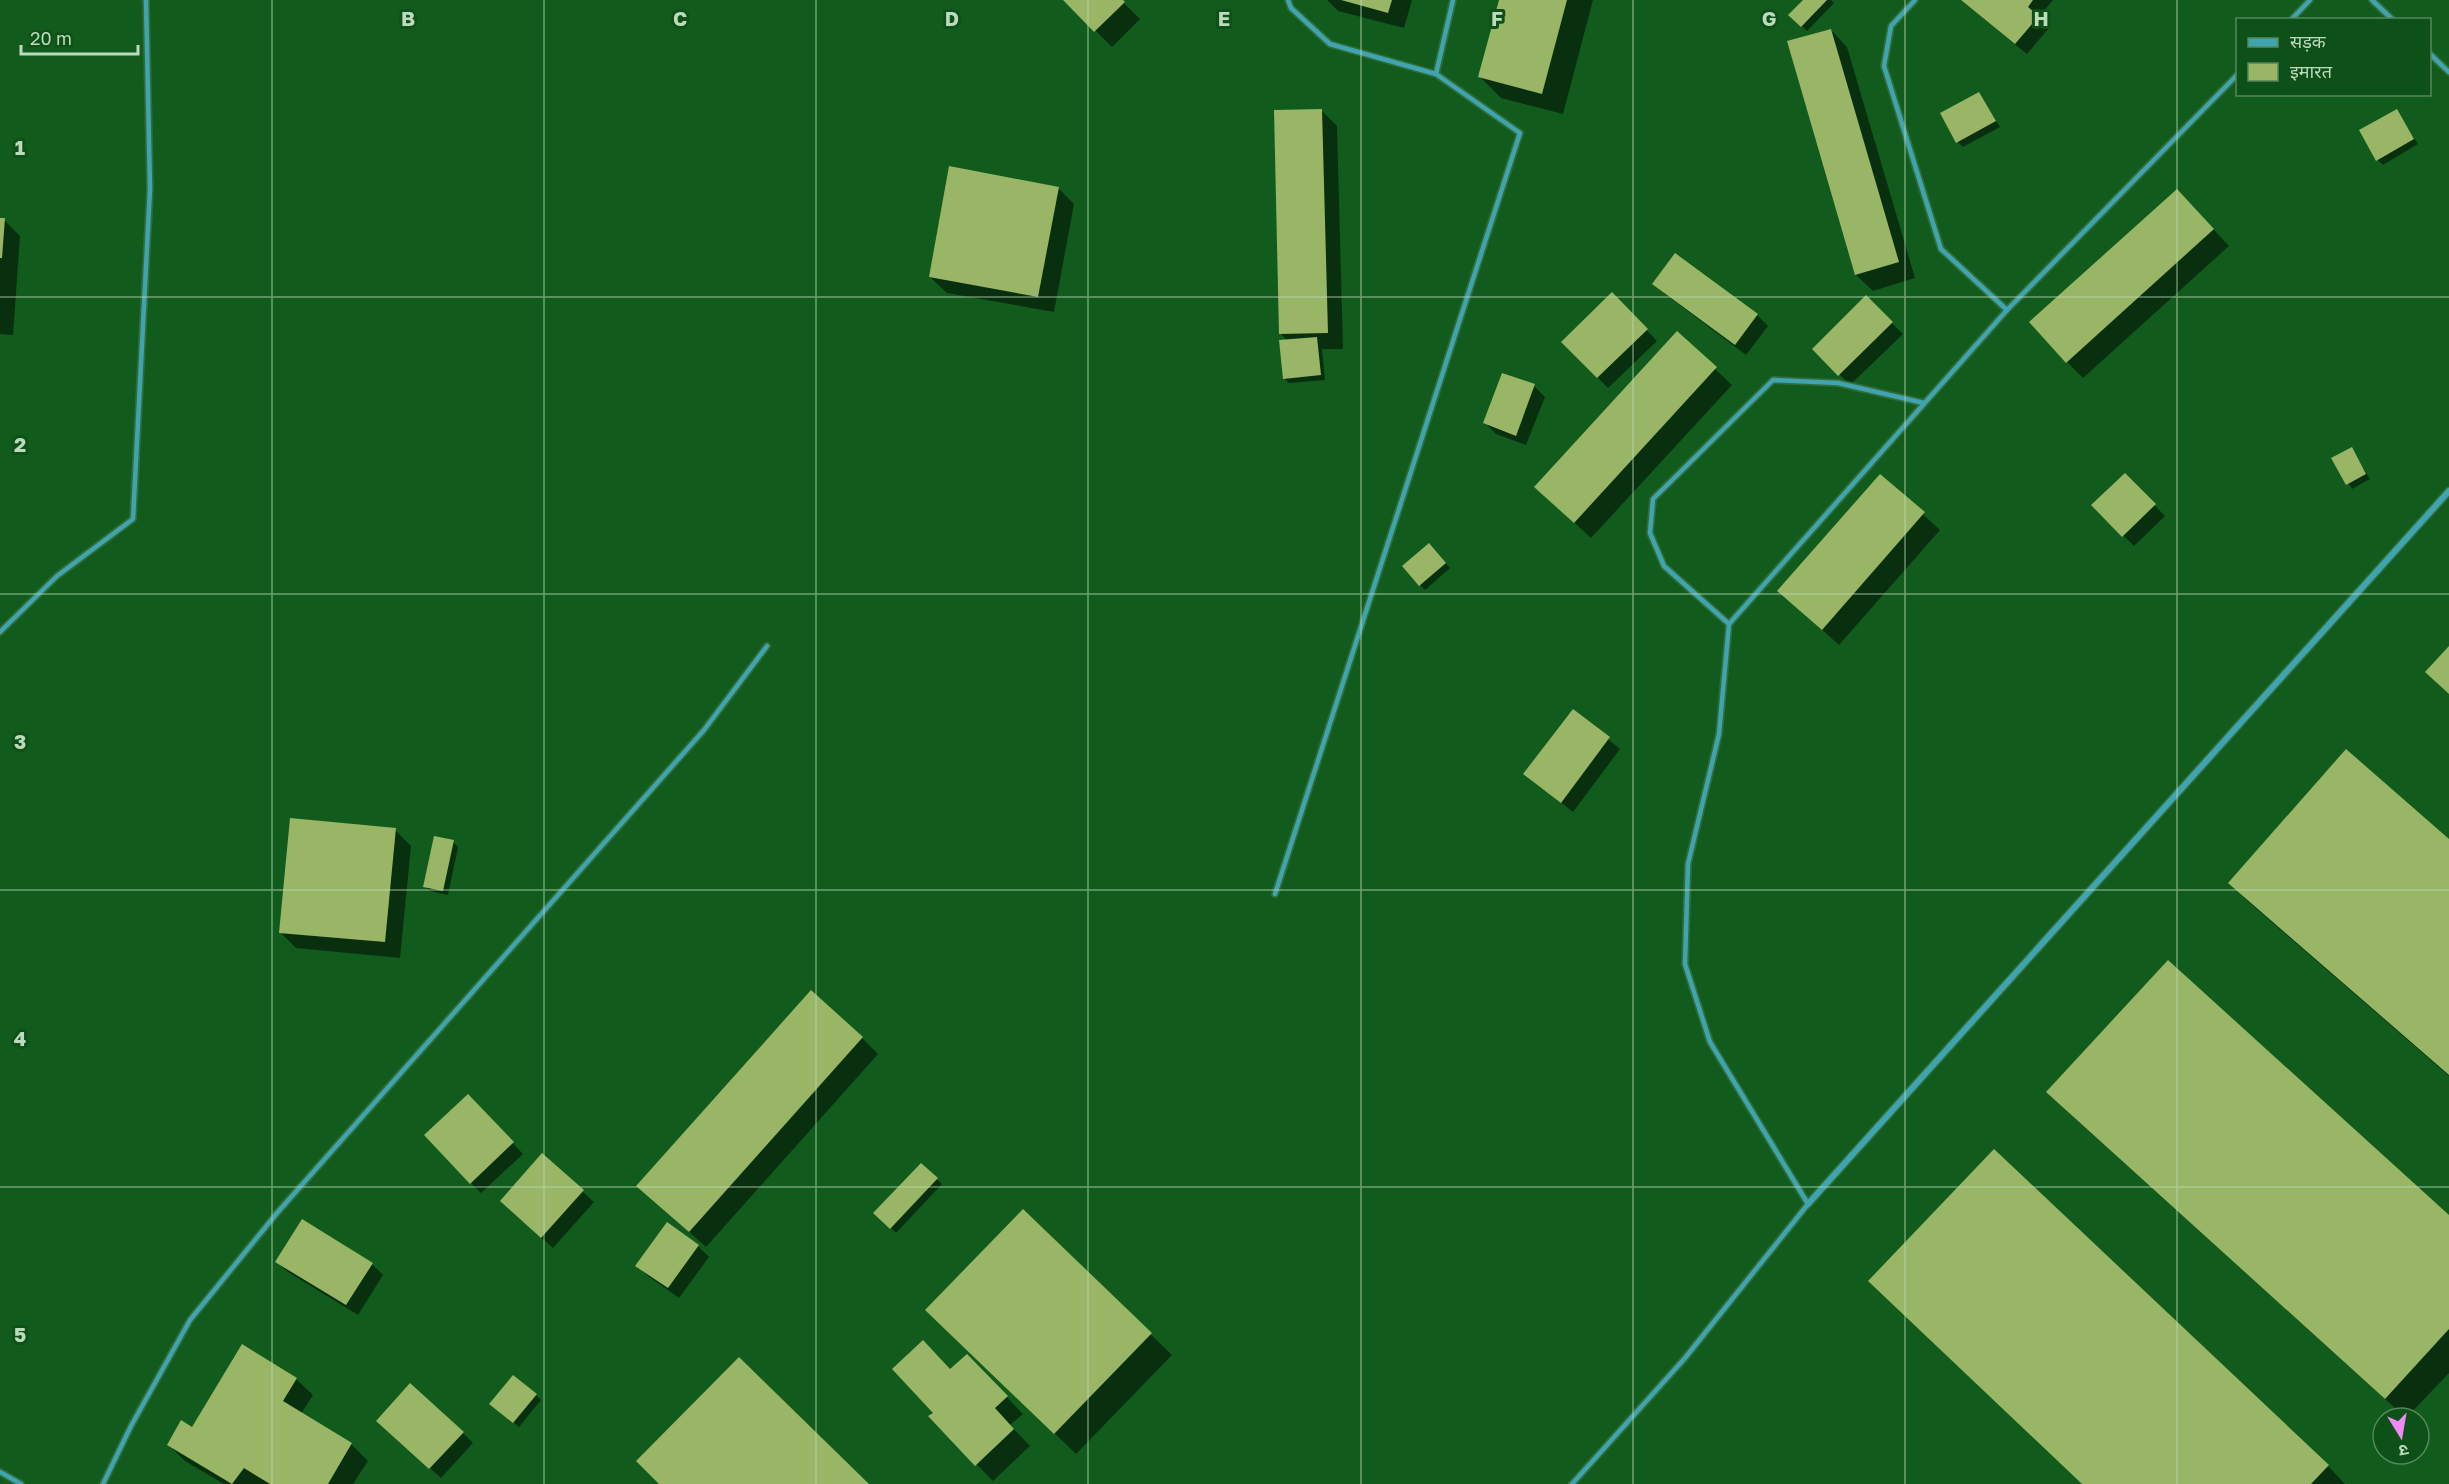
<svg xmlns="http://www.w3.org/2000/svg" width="2449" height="1484" font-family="'Golos Text','Noto Sans Devanagari',sans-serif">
<rect width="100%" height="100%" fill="#0e5118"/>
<!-- built -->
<path fill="#115b1c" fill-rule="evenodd" d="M0,0h2449v1484h-2449zM2238,20h192v74h-192zM2383,1418h36v36h-36z"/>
<!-- shadow -->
<g fill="#0007">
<polygon points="1065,0 1121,0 1140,19 1112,47"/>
<polygon points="1327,0 1412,0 1404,28 1338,11"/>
<polygon points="1500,0 1593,0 1563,114 1501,98 1480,77"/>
<polygon points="1805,0 1831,0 1834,3 1807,31 1790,15"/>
<polygon points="1961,0 2053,0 2038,18 2049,28 2027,54"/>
<polygon points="1831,30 1847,47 1915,278 1873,291 1856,275"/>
<polygon points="1979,93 2000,127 1963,147 1958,142"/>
<polygon points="1321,110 1337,126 1343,349 1322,349 1325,380 1289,383 1284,378 1288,341 1281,334"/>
<polygon points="2396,111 2418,144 2383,165 2378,160"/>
<polygon points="1058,188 1074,204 1054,312 947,293 930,277"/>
<polygon points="2193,207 2229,246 2083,378 2067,362"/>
<polygon points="0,219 4,220 20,236 13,335 0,334"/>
<polygon points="1654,284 1757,315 1768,326 1746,355 1665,294"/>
<polygon points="1612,294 1657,341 1608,388 1563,342"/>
<polygon points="1866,297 1903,334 1850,385 1814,349"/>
<polygon points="1677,333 1732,385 1591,538 1536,487"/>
<polygon points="1534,386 1545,397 1526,445 1496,434 1485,423"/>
<polygon points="2351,449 2370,479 2352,489 2333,458"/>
<polygon points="2125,475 2165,516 2134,546 2093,505"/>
<polygon points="1881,476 1940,530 1839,645 1779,591"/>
<polygon points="1434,550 1450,568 1425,590 1420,585"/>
<polygon points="1573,711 1620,749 1573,812 1525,774"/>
<polygon points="395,830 411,846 400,958 296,948 280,932"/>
<polygon points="2449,841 2449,1076 2251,904 2230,883"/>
<polygon points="453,842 458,847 448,895 430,891 425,886"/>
<polygon points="862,1038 878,1054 706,1247 638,1186"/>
<polygon points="468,1096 523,1154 481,1193 471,1183"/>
<polygon points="2069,1113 2449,1217 2449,1373 2406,1418"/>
<polygon points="1994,1151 2328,1466 2345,1484 2083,1484"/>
<polygon points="542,1155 594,1202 553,1248 512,1212"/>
<polygon points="921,1165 942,1184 896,1233 875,1213"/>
<polygon points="1023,1211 1172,1355 1076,1454 948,1331"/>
<polygon points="303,1221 372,1264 383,1275 358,1315 288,1272 277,1262"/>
<polygon points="698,1246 709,1257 679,1298 648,1276 637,1265"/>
<polygon points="951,1370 983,1372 1023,1414 1010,1425 1030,1446 993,1481 930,1417 935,1413"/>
<polygon points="296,1379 313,1395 301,1414 351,1444 368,1461 353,1484 224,1484 185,1461 169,1445 193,1429"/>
<polygon points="536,1395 541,1400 519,1427 496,1408"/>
<polygon points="389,1432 463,1433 473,1443 441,1478"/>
</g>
<!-- building -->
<g fill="#99b566">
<polygon points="1063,0 1123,0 1125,2 1094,32"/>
<polygon points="1341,0 1392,0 1388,13"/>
<polygon points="1499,0 1567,0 1542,94 1478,77"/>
<polygon points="1803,0 1827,0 1801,27 1788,15"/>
<polygon points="1961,0 2033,0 2028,7 2039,16 2015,44"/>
<polygon points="1831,29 1899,262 1855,275 1787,41"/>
<polygon points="1979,92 1996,121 1956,143 1940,113"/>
<polygon points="1322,109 1328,333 1279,334 1274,110"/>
<polygon points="2397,109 2414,139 2376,161 2359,130"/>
<polygon points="949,166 1059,187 1038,297 929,277"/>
<polygon points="2177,189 2214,229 2066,363 2029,322"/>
<polygon points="0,218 5,218 2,258 0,258"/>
<polygon points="1675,253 1758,314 1735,345 1652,284"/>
<polygon points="1612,292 1648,329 1597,378 1561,342"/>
<polygon points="1866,295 1893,322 1838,376 1812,349"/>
<polygon points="1677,331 1717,367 1574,523 1534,487"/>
<polygon points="1317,337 1321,375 1283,379 1279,340"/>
<polygon points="1502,373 1535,384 1516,436 1483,423"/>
<polygon points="2352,447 2366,474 2346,485 2331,458"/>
<polygon points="2125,473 2156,504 2122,537 2091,505"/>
<polygon points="1880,474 1925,512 1822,630 1777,591"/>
<polygon points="1429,543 1446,563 1419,586 1402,566"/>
<polygon points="2449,646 2449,694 2425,672"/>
<polygon points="1573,709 1610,737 1561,803 1523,774"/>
<polygon points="2346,749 2449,839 2449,1075 2228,883"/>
<polygon points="290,818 396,828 385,942 279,933"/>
<polygon points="434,836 454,840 443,891 423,887"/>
<polygon points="2168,960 2449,1215 2449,1329 2385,1399 2046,1092"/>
<polygon points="811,990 863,1037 689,1232 636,1186"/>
<polygon points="468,1094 514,1142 470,1184 424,1135"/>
<polygon points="1994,1149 2329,1465 2311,1484 2082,1484 1868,1281"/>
<polygon points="542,1153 584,1190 541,1238 500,1201"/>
<polygon points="921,1163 938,1178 890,1229 873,1213"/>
<polygon points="1023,1209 1152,1333 1054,1434 925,1310"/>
<polygon points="302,1219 373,1263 346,1305 275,1262"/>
<polygon points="667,1222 699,1245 668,1288 635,1266"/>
<polygon points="923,1340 950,1369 967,1354 1008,1396 995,1408 1014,1429 975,1466 928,1416 933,1413 892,1369"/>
<polygon points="242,1344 297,1378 283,1401 352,1443 328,1484 270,1484 244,1468 232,1484 167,1445 181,1420 192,1427"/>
<polygon points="739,1357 869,1484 659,1484 636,1461"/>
<polygon points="513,1375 537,1394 513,1423 489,1404"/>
<polygon points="410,1383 464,1432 429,1469 376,1421"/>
</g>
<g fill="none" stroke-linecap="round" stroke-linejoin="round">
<!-- lane casing -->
<g stroke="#316d39" stroke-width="8">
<g id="lane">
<polyline points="1288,0 1291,8 1330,44 1436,74"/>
<polyline points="1915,0 1891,26 1884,66 1941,249 2007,310"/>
<polyline points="2372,0 2393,20"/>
<polyline points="2291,20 2310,0"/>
<polyline points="2430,54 2449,72"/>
<polyline points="1729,624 1664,566 1650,533 1653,499 1773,380 1838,383 1924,403"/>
<polyline points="0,632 57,576 133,519 150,189 146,0"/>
<polyline points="1275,894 1520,133 1436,74 1453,0"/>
<polyline points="0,1472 21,1484"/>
<polyline points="103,1484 131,1426 190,1320 277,1213 704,730 767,646"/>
<polyline points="1572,1484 1685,1358 1808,1204 1710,1042 1685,964 1688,864 1719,734 1729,624 2007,310 2238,74"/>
</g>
</g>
<!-- street casing -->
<g stroke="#316d39" stroke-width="9">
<polyline id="street" points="1808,1204 2449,491"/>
</g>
<!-- lane -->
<use href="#lane" stroke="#3fa4af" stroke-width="4.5"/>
<!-- street -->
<use href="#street" stroke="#3fa4af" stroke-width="6"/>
</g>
<!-- grid -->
<path fill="none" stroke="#bcdbbc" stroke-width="1.5" stroke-opacity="0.55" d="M272,0v1484M544,0v1484M816,0v1484M1088,0v1484M1361,0v1484M1633,0v1484M1905,0v1484M2177,0v1484M0,297h2449M0,594h2449M0,890h2449M0,1187h2449"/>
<g font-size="20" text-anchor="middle" font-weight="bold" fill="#bcdbbc" stroke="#0e5118" stroke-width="6" stroke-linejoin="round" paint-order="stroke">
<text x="408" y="26">B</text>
<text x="680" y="26">C</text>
<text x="952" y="26">D</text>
<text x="1224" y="26">E</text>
<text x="1497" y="26">F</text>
<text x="1769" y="26">G</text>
<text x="2041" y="26">H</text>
<text x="20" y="155">1</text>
<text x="20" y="452">2</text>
<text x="20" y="749">3</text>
<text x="20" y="1046">4</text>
<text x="20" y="1342">5</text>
</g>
<!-- legend -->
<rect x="2236" y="18" width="195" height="78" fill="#0e5118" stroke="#54885a" stroke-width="1.5"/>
<rect x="2248" y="38" width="30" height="9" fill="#3fa4af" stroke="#54885a" stroke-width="1.5"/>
<text x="2290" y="48" font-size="18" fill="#bcdbbc">सड़क</text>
<rect x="2248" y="63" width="30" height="18" fill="#99b566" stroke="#54885a" stroke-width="1.5"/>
<text x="2290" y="78" font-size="18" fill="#bcdbbc">इमारत</text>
<!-- north arrow -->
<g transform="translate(2401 1436) rotate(169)"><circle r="28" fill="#0e5118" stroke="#54885a" stroke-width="1.5"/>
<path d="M0-4.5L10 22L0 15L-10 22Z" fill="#f08bf6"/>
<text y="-9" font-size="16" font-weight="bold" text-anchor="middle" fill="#bcdbbc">उ</text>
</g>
<!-- scale -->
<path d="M21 45v9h117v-9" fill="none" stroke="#bcdbbc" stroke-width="3"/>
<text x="30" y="45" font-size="18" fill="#bcdbbc" stroke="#0e5118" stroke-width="4.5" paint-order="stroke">20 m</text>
</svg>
